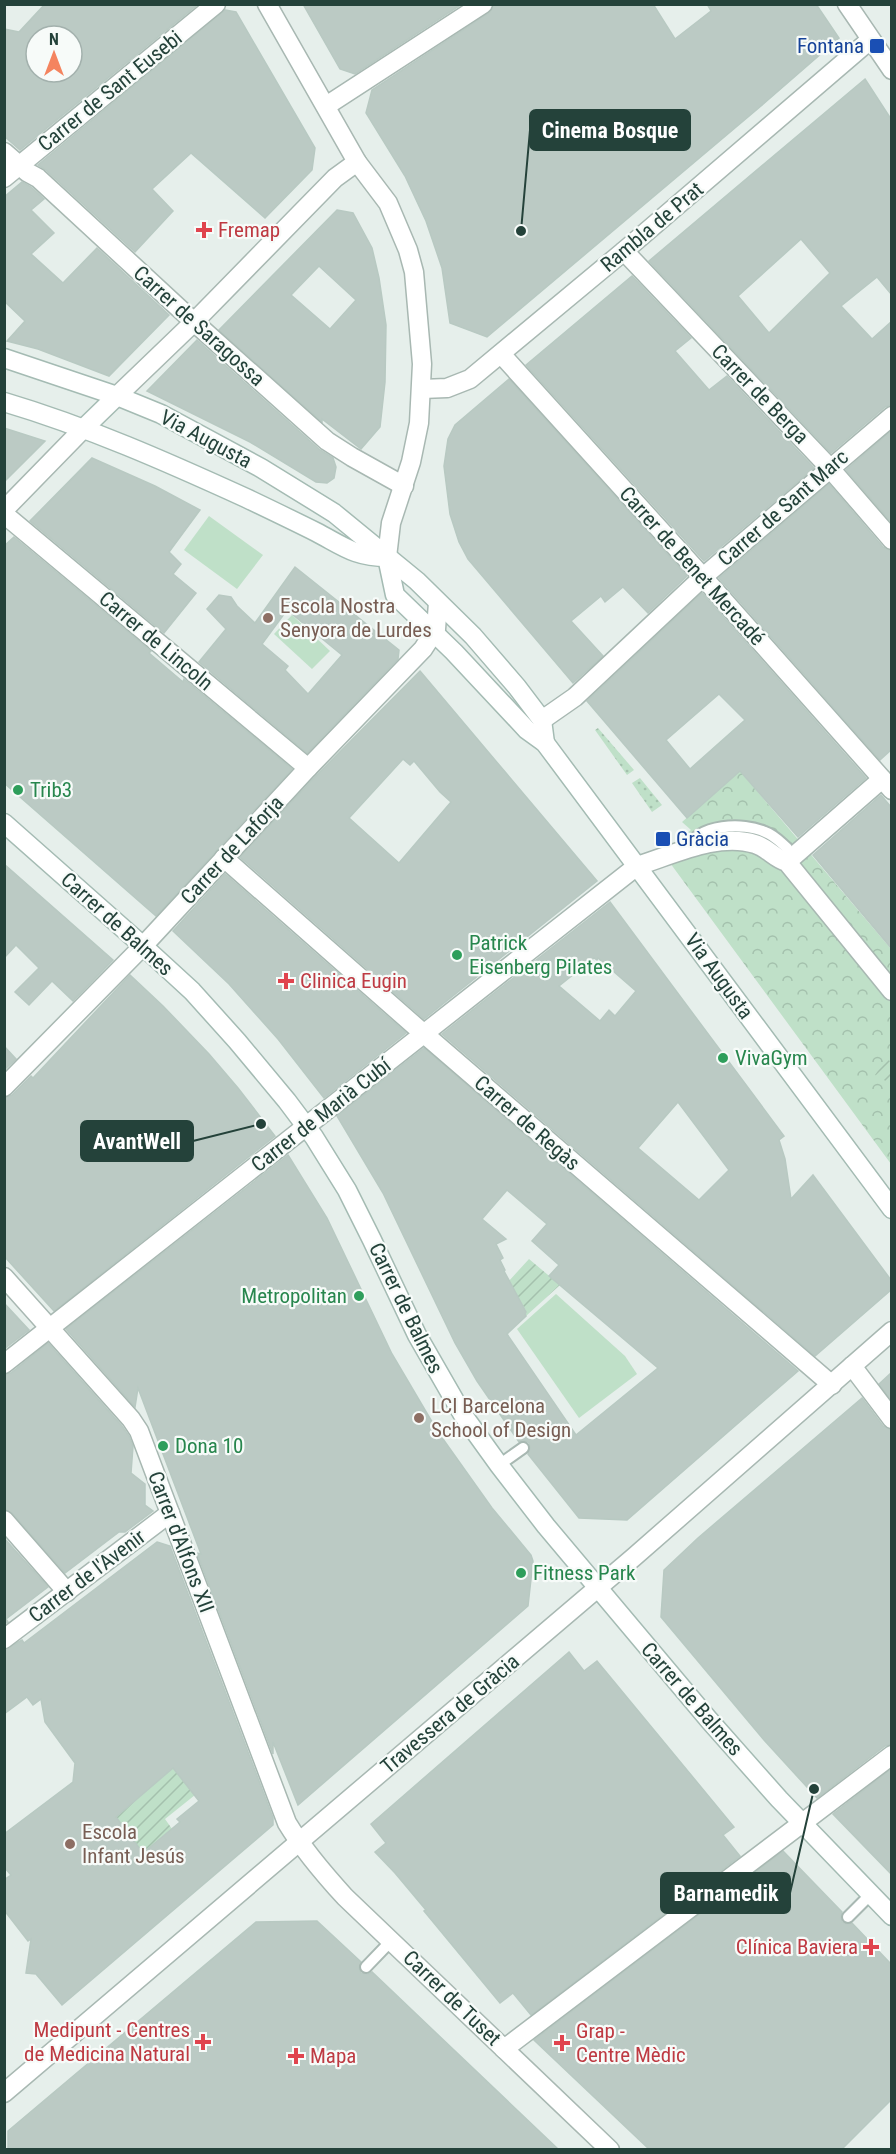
<svg xmlns="http://www.w3.org/2000/svg" width="896" height="2154" font-family="'Roboto Condensed',sans-serif">
<defs>
<pattern id="grass-dots" width="8" height="8" patternUnits="userSpaceOnUse" patternTransform="scale(1.5)"><rect width="8" height="8" fill="#bfe0c8"/><path d="M2 2h.1M6 6h.1" fill="none" stroke="#a4c1ad" stroke-width="1.8" stroke-linecap="round"/></pattern>
<pattern id="park-crowns" width="20" height="18" patternUnits="userSpaceOnUse" patternTransform="scale(1.5)"><rect width="20" height="18" fill="#bfe0c8"/><path d="M2 6a3 3 0 1 1 6 0M12 15a3 3 0 1 1 6 0" fill="none" stroke="#a4c1ad"/></pattern>
<pattern id="garden-furrows" width="10" height="10" patternUnits="userSpaceOnUse" patternTransform="scale(1.5)"><rect width="10" height="10" fill="#bfe0c8"/><path d="M-1 1l2-2M0 10L10 0M9 11l2-2" fill="none" stroke="#a4c1ad"/></pattern>
</defs>
<rect width="100%" height="100%" fill="#e6efeb"/>
<!-- grass -->
<g fill="url(#grass-dots)">
<polygon points="598,728 634,770 627,775 595,730"/>
<polygon points="640,778 662,805 652,812 632,783"/>
</g>
<!-- park -->
<polygon fill="url(#park-crowns)" points="740,771 891,949 891,1164 662,852 691,830 682,822"/>
<!-- garden -->
<g fill="url(#garden-furrows)">
<polygon points="886,1058 891,1062 891,1084 875,1075"/>
<polygon points="529,1259 560,1285 526,1316 526,1311 511,1285 507,1283"/>
<polygon points="173,1768 195,1795 165,1819 175,1833 164,1835 150,1847 153,1851 146,1857 116,1817"/>
</g>
<!-- pitch -->
<g fill="#bfe0c8">
<polygon points="209,516 263,555 237,589 184,550"/>
<polygon points="292,615 330,651 312,669 274,634"/>
<polygon points="556,1294 625,1356 637,1374 579,1418 517,1329"/>
</g>
<!-- building -->
<g fill="#bbcac4" stroke="#b8c9c2" stroke-width="1.5" fill-rule="evenodd">
<path d="M45,4h149l3,1 -177,145 -16,-14v-107l15,3zM36,36h36v36h-36z"/>
<polygon points="303,4 462,4 355,74 340,69"/>
<polygon points="494,4 653,4 675,39 711,11 707,4 816,4 839,38 761,106 487,337 450,323 442,268 426,221 405,176 366,113 372,90 489,13"/>
<polygon points="225,10 236,12 315,148 312,170 265,218 191,153 152,189 173,211 135,252 46,170 38,165"/>
<path d="M865,79l26,40v175l-14,-17 -36,29 31,33 19,-17v83l-6,2 -54,46 -182,-192zM801,239l29,34 -61,60 -31,-37z"/>
<polygon points="22,182 31,187 44,199 31,210 54,233 31,254 63,283 97,248 169,315 109,376 38,349 7,341 25,321 4,301 4,197"/>
<path d="M337,210l16,3 19,35 7,30 7,47 -1,57 -5,45 -19,22 -39,-30v3l-103,-92zM319,266l37,34 -26,29 -39,-34z"/>
<polygon points="632,276 691,338 675,351 709,390 727,376 814,468 704,561 526,365"/>
<polygon points="197,340 320,450 333,458 336,467 334,478 327,483 316,482 250,442 147,391"/>
<polygon points="509,379 687,576 648,613 623,587 605,602 601,596 571,621 603,656 573,683 468,559 459,542 450,514 444,466 448,439 455,425"/>
<polygon points="4,428 45,441 4,482"/>
<polygon points="891,431 891,522 846,470"/>
<polygon points="92,458 155,486 200,510 169,552 181,564 173,574 196,593 164,633 30,521"/>
<polygon points="829,484 883,547 891,551 891,750 880,760 719,578"/>
<polygon points="14,537 151,651 149,653 183,682 184,679 292,769 156,916 4,783 4,546"/>
<path d="M295,567l104,83 -1,9 -91,94 -108,-91 27,-33 -19,-20 12,-14 12,2 6,9 18,17zM287,610l55,45 -34,39 -23,-24 3,-4 -26,-22z"/>
<path d="M702,593l164,185 -68,59 -58,-66 -53,47 -100,-117zM719,694l26,26 -55,49 -24,-29z"/>
<path d="M420,671l177,210 -173,138 -184,-162 76,-81zM403,759l7,6 4,-4 26,31 11,10 -52,61 -50,-45z"/>
<polygon points="881,795 891,807 891,948 813,855"/>
<polygon points="4,864 113,960 73,1001 52,981 29,1005 15,992 39,968 16,945 4,958"/>
<polygon points="225,874 406,1033 324,1098 278,1039 229,984 173,931"/>
<path d="M610,902l174,234 -5,4 6,19 6,40 22,-24 78,105v10l-76,66 -373,-322zM594,958l3,2 1,-2 38,33 -21,25 -6,-6 -9,11 -41,-35zM678,1102l51,68 -30,30 -61,-52z"/>
<polygon points="130,975 163,1006 209,1054 238,1088 275,1136 54,1311 4,1256 4,1098 12,1095 31,1076 33,1078"/>
<polygon points="4,1046 16,1059 4,1070"/>
<path d="M424,1048l374,323 -171,149 -48,-2 -51,-64 2,-6 -1,-5 -3,-2 -7,1 -42,-61 -22,-38 -72,-150 -46,-77zM507,1190l40,34 -15,17 27,24 -10,11 109,92 -82,67 -69,-101 19,-18 -1,-2 1,-2 -22,-41 1,-1 -5,-10 3,-2 -7,-14 10,-5 -24,-20z"/>
<polygon points="288,1155 327,1218 392,1354 438,1432 492,1508 531,1555 533,1561 528,1606 298,1805 273,1742 273,1754 197,1553 201,1554 138,1388 135,1407 66,1329"/>
<polygon points="4,1303 29,1330 4,1349"/>
<polygon points="48,1343 122,1426 129,1436 133,1446 131,1473 145,1484 145,1505 153,1511 125,1532 119,1532 65,1573 12,1513 4,1509 4,1375 11,1373"/>
<polygon points="891,1373 891,1400 879,1384"/>
<polygon points="862,1398 883,1426 891,1430 891,1744 885,1746 817,1798 764,1740 661,1617 664,1570 698,1538"/>
<polygon points="4,1538 48,1587 6,1619 8,1622 4,1624"/>
<path d="M157,1542l13,4 103,272v7l-211,180 -26,-31 -10,-1 5,-34 -3,2 -24,-31v-30l7,-5 -7,-8v-33l69,-52 2,-19 -30,-41 -4,-23 -8,6 -6,-8 -23,17v-64l18,-10 2,3zM173,1768l26,33 -22,18 3,3 -37,31 -27,-36z"/>
<polygon points="569,1652 584,1671 597,1661 734,1827 723,1835 740,1856 531,2015 513,1993 500,2003 424,1911 426,1910 395,1873 375,1852 386,1843 371,1824"/>
<polygon points="891,1769 891,1874 833,1814"/>
<polygon points="783,1851 842,1912 841,1918 842,1922 847,1924 852,1923 891,1964 891,2100 841,2150 650,2150 534,2040"/>
<polygon points="317,1921 361,1962 359,1968 361,1973 368,1974 372,1972 559,2150 8,2150 8,2131 256,1922"/>
</g>
<g fill="none" stroke-linecap="round" stroke-linejoin="round">
<!-- service casing -->
<g stroke="#a8b8b2" stroke-width="14">
<g id="service">
<path d="M688,848c11,-24 55,-26 77,-16 9,3 15,10 22,16"/>
<polyline points="499,1465 523,1448"/>
<polyline points="848,1917 871,1894"/>
<polyline points="366,1967 391,1941"/>
</g>
</g>
<!-- minor casing -->
<g stroke="#a8b8b2" stroke-width="21">
<g id="minor">
<polyline points="326,106 483,4"/>
<polyline points="4,152 27,172 38,178 194,322 327,441 352,457 404,486"/>
<polyline points="4,178 216,4"/>
<polyline points="624,251 828,466 892,540"/>
<polyline points="501,354 702,576 892,790"/>
<polyline points="422,389 447,388 470,379 624,251 870,40"/>
<polyline points="117,396 194,322 335,178 357,162"/>
<polyline points="4,510 84,428"/>
<polyline points="4,514 308,768"/>
<polyline points="542,720 575,697 703,577 892,416"/>
<polyline points="224,858 415,1026 832,1385"/>
<polyline points="787,862 882,779"/>
<polyline points="4,1087 143,946 308,768 423,649 436,629 438,603"/>
<path d="M4,1277l127,142 8,12 148,392c17,28 36,50 58,74l265,253"/>
<path d="M4,1364l633,-498c36,-11 81,-34 118,-22 13,4 20,15 32,18l105,129"/>
<polyline points="852,1366 892,1419"/>
<polyline points="4,1520 67,1592"/>
<polyline points="4,1639 170,1513"/>
<polyline points="504,2049 892,1755"/>
</g>
</g>
<!-- tertiary casing -->
<g stroke="#a8b8b2" stroke-width="21">
<g id="tertiary">
<polyline points="267,4 357,162 388,203 408,250 414,272 422,364 419,423 411,462 391,523 387,557"/>
<polyline points="847,4 892,70"/>
<polyline points="4,2093 634,1557 892,1331"/>
</g>
</g>
<!-- secondary casing -->
<g stroke="#a4bbb3" stroke-width="21">
<g id="secondary">
<polyline points="4,358 117,396 161,414 261,468 334,513 417,581 473,636 517,687 542,720 545,743"/>
<path d="M4,402c84,25 163,60 242,96 23,11 46,22 70,34 27,14 39,25 71,25"/>
<polyline points="84,428 117,396"/>
<polyline points="387,557 395,595 454,652 527,730 545,743 892,1209"/>
<polyline points="4,823 143,946 192,991 237,1041 287,1101 314,1137 347,1190 372,1240 417,1335 463,1415 499,1465 546,1526 709,1720 779,1799 892,1916"/>
</g>
</g>
<!-- service -->
<use href="#service" stroke="#fff" stroke-width="10"/>
<!-- minor -->
<use href="#minor" stroke="#fff" stroke-width="18"/>
<!-- tertiary -->
<use href="#tertiary" stroke="#fff" stroke-width="18"/>
<!-- secondary -->
<use href="#secondary" stroke="#fff" stroke-width="18"/>
</g>
<!-- markers -->
<g fill="#1a4fb4" stroke="#f7fbf9" stroke-width="2">
<rect x="869" y="38" width="16" height="16" rx="3"/>
<rect x="655" y="831" width="16" height="16" rx="3"/>
</g>
<g fill="#e0444e" stroke="#f7fbf9" stroke-width="2">
<path d="M201 221h6v6h6v6h-6v6h-6v-6h-6v-6h6z"/>
<path d="M283 972h6v6h6v6h-6v6h-6v-6h-6v-6h6z"/>
<path d="M868 1938h6v6h6v6h-6v6h-6v-6h-6v-6h6z"/>
<path d="M200 2033h6v6h6v6h-6v6h-6v-6h-6v-6h6z"/>
<path d="M559 2034h6v6h6v6h-6v6h-6v-6h-6v-6h6z"/>
<path d="M293 2047h6v6h6v6h-6v6h-6v-6h-6v-6h6z"/>
</g>
<g fill="#8d6e63" stroke="#f7fbf9" stroke-width="2">
<circle cx="268" cy="618" r="6"/>
<circle cx="419" cy="1418" r="6"/>
<circle cx="70" cy="1844" r="6"/>
</g>
<g fill="#2e9e5b" stroke="#f7fbf9" stroke-width="2">
<circle cx="18" cy="790" r="6"/>
<circle cx="457" cy="955" r="6"/>
<circle cx="723" cy="1058" r="6"/>
<circle cx="359" cy="1296" r="6"/>
<circle cx="163" cy="1446" r="6"/>
<circle cx="521" cy="1573" r="6"/>
</g>
<g text-anchor="middle" dominant-baseline="central" stroke-width="4.5" stroke-linejoin="round" paint-order="stroke">
<!-- transit labels -->
<g font-size="21" fill="#164399" stroke="#f7fbf9" text-anchor="end">
<text x="864" y="46">Fontana</text>
<text x="676" y="839" text-anchor="start">Gràcia</text>
</g>
<!-- street labels -->
<g font-size="21" fill="#24423a" stroke="#f7fbf9">
<text transform="translate(110 91) rotate(-39)">Carrer de Sant Eusebi</text>
<text transform="translate(652 227) rotate(-40)">Rambla de Prat</text>
<text transform="translate(199 326) rotate(42)">Carrer de Saragossa</text>
<text transform="translate(760 394) rotate(46)">Carrer de Berga</text>
<text transform="translate(206 439) rotate(28)">Via Augusta</text>
<text transform="translate(783 508) rotate(-41)">Carrer de Sant Marc</text>
<text transform="translate(692 566) rotate(48)">Carrer de Benet Mercadé</text>
<text transform="translate(156 641) rotate(40)">Carrer de Lincoln</text>
<text transform="translate(232 850) rotate(-47)">Carrer de Laforja</text>
<text transform="translate(117 924) rotate(42)">Carrer de Balmes</text>
<text transform="translate(719 976) rotate(54)">Via Augusta</text>
<text transform="translate(321 1115) rotate(-38)">Carrer de Marià Cubí</text>
<text transform="translate(527 1123) rotate(41)">Carrer de Regàs</text>
<text transform="translate(406 1308) rotate(64)">Carrer de Balmes</text>
<text transform="translate(181 1542) rotate(69)">Carrer d'Alfons XII</text>
<text transform="translate(87 1576) rotate(-37)">Carrer de l'Avenir</text>
<text transform="translate(692 1699) rotate(49)">Carrer de Balmes</text>
<text transform="translate(450 1714) rotate(-40)">Travessera de Gràcia</text>
<text transform="translate(452 1998) rotate(44)">Carrer de Tuset</text>
</g>
<!-- health labels -->
<g font-size="21" fill="#be3a42" stroke="#f7fbf9" text-anchor="start">
<text x="218" y="230">Fremap</text>
<text x="300" y="981">Clinica Eugin</text>
<text x="858" y="1947" text-anchor="end">Clínica Baviera</text>
<text x="190" y="2030" text-anchor="end">Medipunt - Centres<tspan x="190" dy="24">de Medicina Natural</tspan></text>
<text x="576" y="2031">Grap -<tspan x="576" dy="24">Centre Mèdic</tspan></text>
<text x="310" y="2056">Mapa</text>
</g>
<!-- education labels -->
<g font-size="21" fill="#785e54" stroke="#f7fbf9" text-anchor="start">
<text x="280" y="606">Escola Nostra<tspan x="280" dy="24">Senyora de Lurdes</tspan></text>
<text x="431" y="1406">LCI Barcelona<tspan x="431" dy="24">School of Design</tspan></text>
<text x="82" y="1832">Escola<tspan x="82" dy="24">Infant Jesús</tspan></text>
</g>
<!-- leisure labels -->
<g font-size="21" fill="#27864d" stroke="#f7fbf9" text-anchor="start">
<text x="30" y="790">Trib3</text>
<text x="469" y="943">Patrick<tspan x="469" dy="24">Eisenberg Pilates</tspan></text>
<text x="735" y="1058">VivaGym</text>
<text x="347" y="1296" text-anchor="end">Metropolitan</text>
<text x="175" y="1446">Dona 10</text>
<text x="533" y="1573">Fitness Park</text>
</g>
</g>
<!-- callouts -->
<path fill="none" stroke="#24423a" stroke-width="2" d="M521 231L530 130M261 1124L193 1141M814 1789L790 1893"/>
<g fill="#24423a" stroke="#f7fbf9" stroke-width="2">
<circle cx="521" cy="231" r="6"/>
<circle cx="261" cy="1124" r="6"/>
<circle cx="814" cy="1789" r="6"/>
</g>
<g fill="#24423a" stroke="#24423a" stroke-width="2">
<rect x="530" y="110" width="160" height="40" rx="6"/>
<rect x="81" y="1121" width="112" height="40" rx="6"/>
<rect x="661" y="1873" width="129" height="40" rx="6"/>
</g>
<g font-size="22" text-anchor="middle" font-weight="bold" fill="#fff">
<text x="610" y="138">Cinema Bosque</text>
<text x="137" y="1149">AvantWell</text>
<text x="726" y="1901">Barnamedik</text>
</g>
<!-- border -->
<rect width="896" height="2154" fill="none" stroke="#24423a" stroke-width="12"/>
<!-- north arrow -->
<g transform="translate(54 54)"><circle r="28" fill="#f7fbf9" stroke="#a3b1ad" stroke-width="1.5"/>
<path d="M0-4.5L10 22L0 15L-10 22Z" fill="#f4845f"/>
<text y="-9" font-size="16" font-weight="bold" text-anchor="middle" fill="#24423a">N</text>
</g>
</svg>
